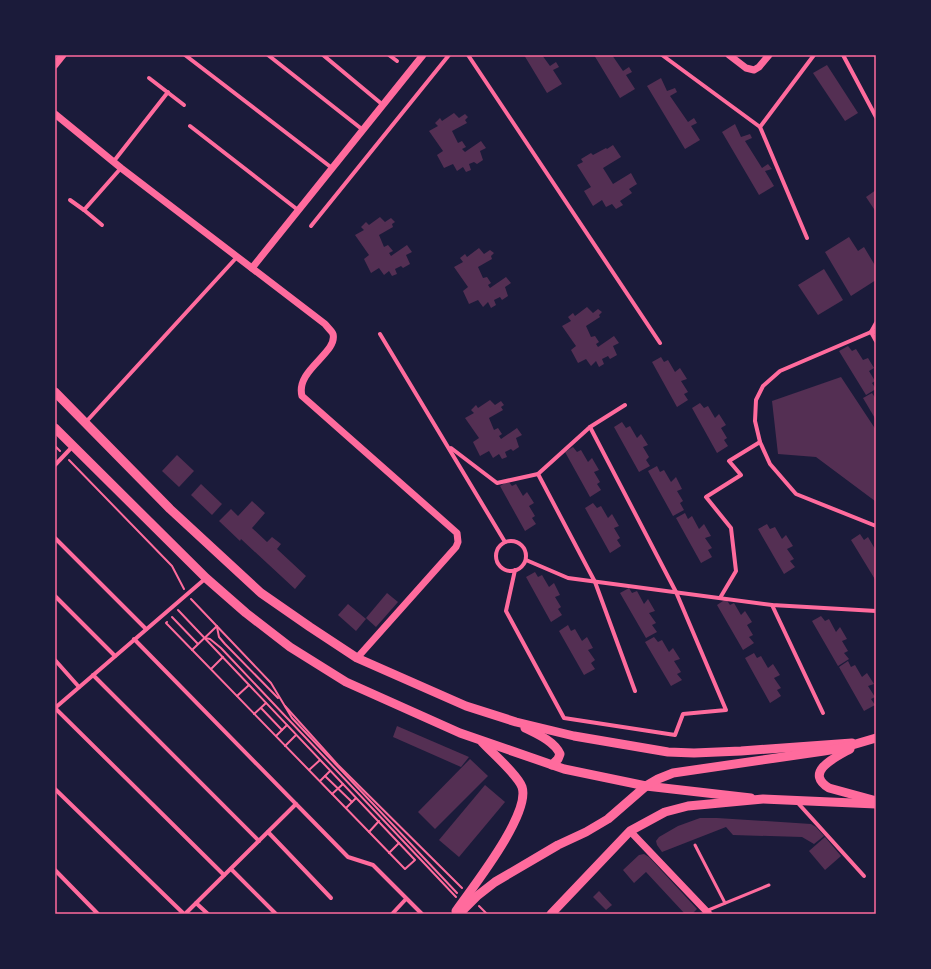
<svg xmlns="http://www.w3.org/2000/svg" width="931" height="969" font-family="'Asap Condensed',sans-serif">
<rect width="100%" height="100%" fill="#1b1b3a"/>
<!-- building -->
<g fill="#542f53">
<polygon points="524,55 542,55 550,66 556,62 559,67 553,70 562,84 547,93"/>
<polygon points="594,55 612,55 623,71 629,67 632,72 626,75 635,89 620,98"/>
<polygon points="827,65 858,113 845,121 813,73"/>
<polygon points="661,78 667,91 675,88 677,92 670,96 688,122 694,118 697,123 691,126 700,140 685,149 647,86"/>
<polygon points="454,113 459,118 465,114 468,117 465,120 467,123 452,131 458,143 462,141 466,147 462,149 465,152 481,141 486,148 480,151 483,160 477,164 474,162 469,164 471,170 466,172 463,167 457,171 453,164 444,168 437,155 443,151 429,131 438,126 435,123 440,118 442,121"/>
<polygon points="735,124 741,137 750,134 752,138 745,141 762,168 768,164 772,169 765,171 774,186 759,195 722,132"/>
<polygon points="613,145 621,157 603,168 613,184 631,173 637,184 629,189 632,193 620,201 623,205 616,209 612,204 606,207 602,200 593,206 584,191 591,187 577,165 583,162 581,159 591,153 593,155 606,148 607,149"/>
<polygon points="876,190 876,212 866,197"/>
<polygon points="380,217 385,222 391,218 395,222 392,224 393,227 379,235 384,247 388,245 393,251 389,253 391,256 407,245 412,252 406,255 410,264 403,268 401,266 395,269 397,274 392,276 389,271 384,275 379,268 371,273 364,259 369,255 355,235 364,230 361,227 366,222 369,225"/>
<polygon points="849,237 858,251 864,247 876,267 876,280 851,296 825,252"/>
<polygon points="479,248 484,254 490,250 494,253 491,256 492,259 478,267 483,278 487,277 491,283 488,285 490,288 506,277 511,283 505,287 508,296 502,300 500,297 494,300 496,305 491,308 488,302 483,307 478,300 469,304 463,291 468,287 454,267 463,262 460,258 465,254 467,257"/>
<polygon points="824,269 843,300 818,315 798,285"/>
<polygon points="587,307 593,313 598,309 602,312 599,315 600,317 586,326 591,337 595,336 599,342 596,344 598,347 614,336 619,343 613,346 617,355 610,359 608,356 602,359 604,364 599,367 596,361 591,366 586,359 578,363 571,350 576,346 562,326 571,321 568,317 573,313 575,316"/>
<polygon points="848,346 852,351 856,349 863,360 868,358 874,368 869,371 875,381 872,383 876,389 866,395 839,351"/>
<polygon points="661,357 664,362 668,360 675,372 680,368 687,379 681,381 688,392 684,394 688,400 677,407 652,362"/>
<polygon points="841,377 876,430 875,501 816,457 778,454 772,401"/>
<polygon points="872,393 876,399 876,420 863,398"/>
<polygon points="490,400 495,405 501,401 504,405 501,407 503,410 489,418 494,430 498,428 502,434 499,436 501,439 517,428 522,435 516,438 519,447 513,451 511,449 505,452 507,457 502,459 499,454 493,458 489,451 480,456 473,442 479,438 465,418 474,413 471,410 476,405 478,408"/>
<polygon points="700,403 704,408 708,406 715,418 719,414 726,425 721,428 727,438 724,440 728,446 717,453 692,408"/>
<polygon points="622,422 626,428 630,426 637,438 641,434 648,445 643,447 649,457 646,460 650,466 639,472 614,427"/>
<polygon points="573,447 577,452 581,450 588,462 592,458 599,470 594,472 600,482 597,484 601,490 590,497 565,452"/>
<polygon points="177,455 194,471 179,487 162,471"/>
<polygon points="657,466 660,472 664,470 671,482 676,477 682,489 677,491 683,501 680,503 684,510 673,516 648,471"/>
<polygon points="508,481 512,486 516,484 523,496 527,492 534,503 529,506 535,516 532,518 536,524 525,531 500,486"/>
<polygon points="201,484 222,504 212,515 191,495"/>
<polygon points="252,501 265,513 252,528 267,542 272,537 281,544 277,549 306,576 295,589 241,539 240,541 219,521 231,509 238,516"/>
<polygon points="593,503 597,508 601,506 608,518 612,514 619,526 614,528 620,538 617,540 621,546 610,553 585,508"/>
<polygon points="685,513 688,519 692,516 699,529 704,524 711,536 705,538 712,548 708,550 712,557 701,563 676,518"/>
<polygon points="767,524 770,529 775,527 782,539 786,535 793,546 787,549 794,559 790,561 795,567 784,574 758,529"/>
<polygon points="860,534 864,540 868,537 875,549 876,548 876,581 851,540"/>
<polygon points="535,572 538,577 542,575 549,587 554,583 560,595 555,597 561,607 558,609 562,615 551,622 526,577"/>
<polygon points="629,588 632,593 637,591 644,604 648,599 655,611 649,613 656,623 652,625 657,632 646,638 620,593"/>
<polygon points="387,593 398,602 376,627 366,618"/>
<polygon points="726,599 730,605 734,603 741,615 745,611 752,622 747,625 753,635 749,637 754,643 743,650 717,605"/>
<polygon points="348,604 366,619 356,631 338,615"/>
<polygon points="821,616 825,621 829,619 836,632 840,627 847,639 842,641 848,651 844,653 849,659 838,666 812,621"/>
<polygon points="568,625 571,631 575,629 582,641 587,637 593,648 588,650 595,660 591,663 595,669 584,675 559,631"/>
<polygon points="654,637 658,642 662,640 669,652 673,648 680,659 674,661 681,672 677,674 682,680 671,686 645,642"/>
<polygon points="754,653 757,658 761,656 768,668 773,664 780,675 774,678 781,688 777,690 781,696 770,703 745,658"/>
<polygon points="848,661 851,667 855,665 862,677 867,673 874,684 868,686 875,697 871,699 875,705 864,711 839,667"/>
<polygon points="397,726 469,757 461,767 393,737"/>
<polygon points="470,759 488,776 435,829 418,812"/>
<polygon points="485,785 505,802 459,857 439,840"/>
<polygon points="700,818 717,818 811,824 816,827 824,836 814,844 802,837 733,835 726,827 662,852 657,845 656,841 659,837 678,826"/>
<polygon points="825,837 841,856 825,870 809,851"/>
<polygon points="644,854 649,857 697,909 692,914 685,914 646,872 634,883 623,870 639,855"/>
<polygon points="599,891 612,905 606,910 593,897"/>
</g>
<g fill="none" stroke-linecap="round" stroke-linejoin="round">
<!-- path -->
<g stroke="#ff6b9d" stroke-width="2">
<polyline points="55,446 60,451"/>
<polyline points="69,460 172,566 184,589"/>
<polyline points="191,599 271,683 292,718 457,893"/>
<polyline points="172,617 198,644"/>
<polyline points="167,622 166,623 405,869 415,860 178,610"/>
<polyline points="217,627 219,637 225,644 278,698"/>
<polyline points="205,638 210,639 221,648 456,897"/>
<polyline points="192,650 217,626"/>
<polyline points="211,669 223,657"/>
<polyline points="237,696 249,685"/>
<polyline points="285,706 338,765 462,888"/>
<polyline points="261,708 282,730"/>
<polyline points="254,714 266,703"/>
<polyline points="276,736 287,725"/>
<polyline points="285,746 296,735"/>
<polyline points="309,770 320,760"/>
<polyline points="325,776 352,802"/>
<polyline points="320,781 330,771"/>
<polyline points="332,794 343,784"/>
<polyline points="346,808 356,798"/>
<polyline points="369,832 379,821"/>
<polyline points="389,853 399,843"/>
<polyline points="479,906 487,914"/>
</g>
<!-- service -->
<g stroke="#ff6b9d" stroke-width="3">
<polyline points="695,845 725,903"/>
<polyline points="706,911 769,885"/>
</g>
<!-- minor -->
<g stroke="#ff6b9d" stroke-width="4">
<polyline points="185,55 332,168"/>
<polyline points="268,55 363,130"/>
<polyline points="323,55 383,105"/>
<polyline points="389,55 397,61"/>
<polyline points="468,55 660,343"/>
<polyline points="662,55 760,127 807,238"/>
<polyline points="843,55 876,117"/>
<polyline points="149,78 184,105"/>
<polyline points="190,126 298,210"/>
<polyline points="760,127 814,55"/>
<polyline points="114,161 168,92"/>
<polyline points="70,200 84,210 121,168"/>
<polyline points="84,210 102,225"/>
<polyline points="311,226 449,55"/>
<polyline points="871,332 876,323"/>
<polyline points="871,332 876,341"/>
<polyline points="876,332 871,332 780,371 763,386 756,400 755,421 760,442 770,464 796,494 876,526"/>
<polyline points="380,334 505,542"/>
<polyline points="85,423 237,257"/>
<polyline points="451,448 497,483 538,474 590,427 625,405"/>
<polyline points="55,465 73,446"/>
<polyline points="538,474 595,582 635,691"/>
<polyline points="55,538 146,629"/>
<circle cx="511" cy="556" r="15"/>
<polyline points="526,560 568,578 772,605 876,611"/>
<polyline points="515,570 506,611 564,718 675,735 683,714 726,710 676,592 590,427"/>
<polyline points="55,596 115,656"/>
<polyline points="720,598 736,571 731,528 706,497 741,475 729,461 760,442"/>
<polyline points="772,605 823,713"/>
<polyline points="134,639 348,857 373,865 422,914"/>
<polyline points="55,660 79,687"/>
<polyline points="93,675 259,841"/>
<polyline points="55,708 224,875"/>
<polyline points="55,708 206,578"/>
<polyline points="55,789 184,914"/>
<polyline points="797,802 864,876"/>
<polyline points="268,832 331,898"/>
<polyline points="231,869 276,914"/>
<polyline points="55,870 98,914"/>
<polyline points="196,903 208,914"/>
<polyline points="185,914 296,804"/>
<polyline points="392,914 406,899"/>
</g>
<!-- tertiary -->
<g stroke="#ff6b9d" stroke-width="7">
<polyline points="729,55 746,68 754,70 759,67 769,55"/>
<polyline points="55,65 63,55"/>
<path d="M55,114l66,54 204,156c2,3 7,7 8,10 5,19 -38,36 -31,62l155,137 1,9 -2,5 -99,111"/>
<polyline points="252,268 423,55"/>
<polyline points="630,831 709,914"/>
</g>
<!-- primary -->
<g stroke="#ff6b9d" stroke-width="9">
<polyline points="55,392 170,509 261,593 310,627 357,658 466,706 516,722 574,736 668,752 694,753 741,751 852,743"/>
<polyline points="55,428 206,578 246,613 290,647 346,682 460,733 564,769 646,786 751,798"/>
<path d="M525,728c12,6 29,13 35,26l-2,5 -6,6"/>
</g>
<!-- trunk -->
<g stroke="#ff6b9d" stroke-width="9">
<path d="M850,749c-14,8 -47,23 -21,39l44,12"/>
<path d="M456,911c16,-23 75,-97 66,-124 -4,-12 -31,-35 -40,-45"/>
<polyline points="459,914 477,896 495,882 558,845 586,832 608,819 646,786 658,779 673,773 824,751 842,748 876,738"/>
<polyline points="551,914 630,831 665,812 688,806 763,799 876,804"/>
</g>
</g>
<!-- border -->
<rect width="931" height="969" fill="none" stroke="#1b1b3a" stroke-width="112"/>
<rect x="56" y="56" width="819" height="857" fill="none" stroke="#ff6b9d" stroke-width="1.5"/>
</svg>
